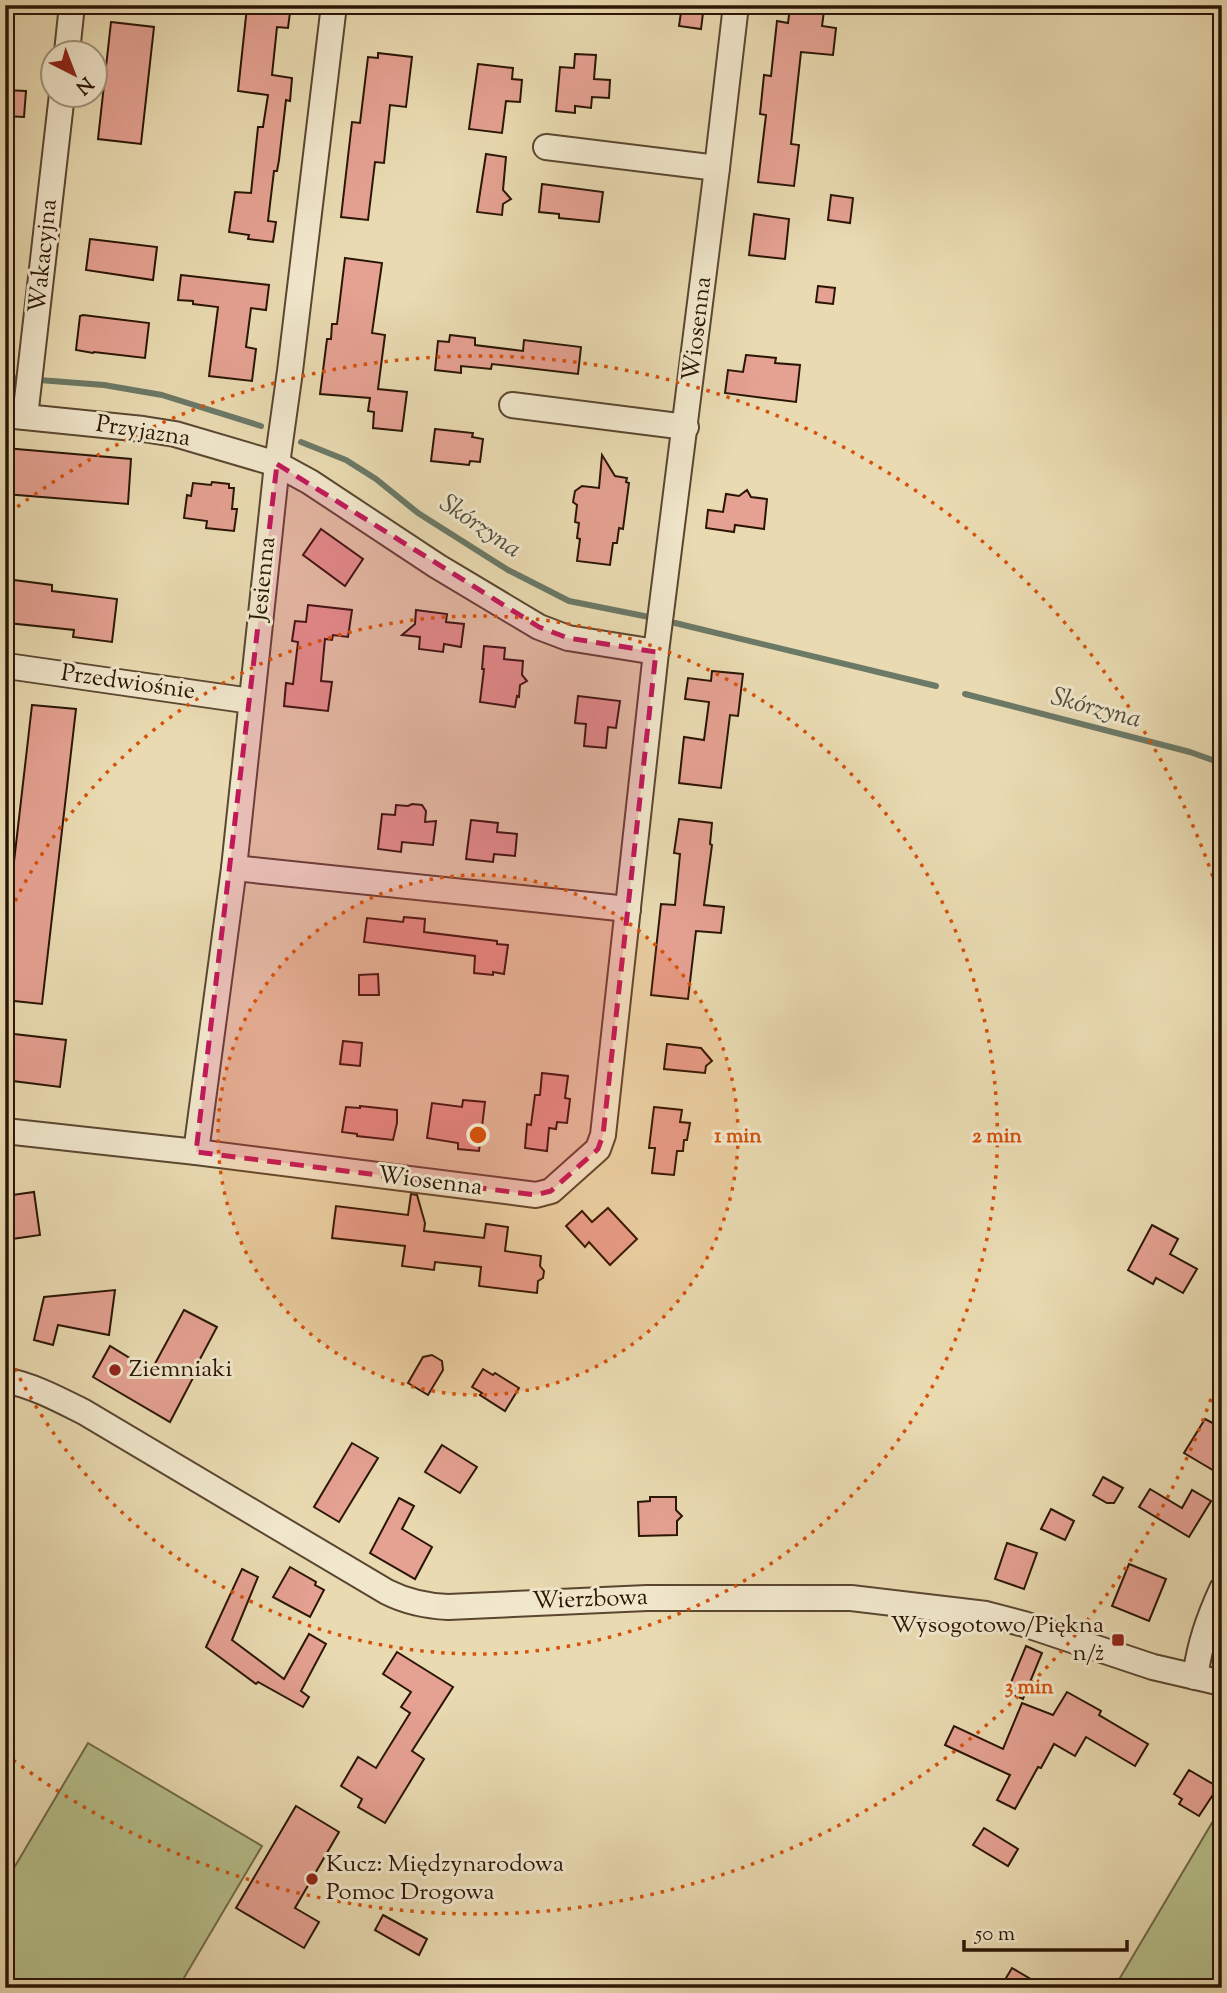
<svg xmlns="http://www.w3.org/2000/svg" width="1227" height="1993" font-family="'Sorts Mill Goudy',serif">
<rect width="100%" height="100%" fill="#e9dab1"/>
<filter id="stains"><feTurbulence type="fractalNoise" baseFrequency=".00286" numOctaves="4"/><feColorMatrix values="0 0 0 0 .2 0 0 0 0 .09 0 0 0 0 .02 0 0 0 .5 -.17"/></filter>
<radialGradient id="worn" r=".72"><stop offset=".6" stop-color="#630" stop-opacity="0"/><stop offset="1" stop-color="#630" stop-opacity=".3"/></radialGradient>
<!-- green -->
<g fill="#b6c08c" stroke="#706a48" stroke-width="2">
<polygon points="88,1743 262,1846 178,1988 5,1988 5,1883"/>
<polygon points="1222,1806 1222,1988 1114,1988"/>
</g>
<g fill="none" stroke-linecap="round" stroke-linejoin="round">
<!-- stream -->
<g stroke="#6b7967" stroke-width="6">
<polyline points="5,377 14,378"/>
<polyline points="39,380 104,385 162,395 261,426"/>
<polyline points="301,442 346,460 376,479 418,513 508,570 569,601 649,617"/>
<polyline points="675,623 936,686"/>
<polyline points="965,694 1190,752 1218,762"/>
</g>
</g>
<!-- building -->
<g fill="#e5a192" stroke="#2a1505" stroke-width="2">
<polygon points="261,5 291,5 288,28 277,27 272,75 292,78 290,101 286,100 279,160 277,171 274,171 268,221 276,222 273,242 248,239 249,235 229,232 235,192 251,193 258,127 263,127 268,95 238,91 247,7 260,9"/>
<polygon points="682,5 704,5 701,29 679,26"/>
<polygon points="790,7 824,11 822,26 836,28 833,55 801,52 791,144 799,145 794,186 758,182 766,115 760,114 764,75 771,76 777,21 788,23"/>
<polygon points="111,22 154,27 141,144 98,139"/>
<polygon points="378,53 412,57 406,107 390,105 384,163 375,162 368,220 341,217 352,122 360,123 368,57 378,58"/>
<polygon points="575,54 596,55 594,79 610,80 609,98 592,97 591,108 575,106 575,113 556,111 560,67 574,68"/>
<polygon points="478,64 513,68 512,79 522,80 520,102 506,101 502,133 469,129"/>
<polygon points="5,90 26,91 24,117 5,116"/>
<polygon points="486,154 506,157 503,190 511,199 503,204 502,215 477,212"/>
<polygon points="542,184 603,192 599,222 559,218 559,214 539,212"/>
<polygon points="831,195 853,198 850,223 828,220"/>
<polygon points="754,214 789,219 785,259 749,255"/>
<polygon points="90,239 157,247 153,280 86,270"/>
<polygon points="345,258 382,263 372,333 385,335 378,389 407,392 402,431 373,428 374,412 368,411 370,398 320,394 327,339 331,339 332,324 337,324"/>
<polygon points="181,275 269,285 266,310 251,308 246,347 256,349 252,381 209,376 218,307 193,304 193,301 178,300"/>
<polygon points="818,286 835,288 833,304 816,302"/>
<polygon points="83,315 149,323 145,358 94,352 93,353 76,350 80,316"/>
<polygon points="450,335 475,338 475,345 523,351 524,340 581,347 578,374 492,364 491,369 461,366 461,373 435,370 438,341 449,342"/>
<polygon points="746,355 776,358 775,363 800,365 796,402 725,393 728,370 743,372"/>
<polygon points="435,429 473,433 472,437 483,439 480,462 470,461 469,465 431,461"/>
<polygon points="5,448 131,459 128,504 5,494"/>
<polygon points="602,455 615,476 627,478 626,482 629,483 623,529 619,528 617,543 613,543 610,565 577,561 580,539 577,538 579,523 575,522 577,505 573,502 575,491 582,486 599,488"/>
<polygon points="212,482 229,484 229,488 234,488 232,509 237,509 234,531 206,528 207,521 184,518 187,495 191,496 193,483 211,485"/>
<polygon points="747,490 751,497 767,499 764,529 735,525 734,532 706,528 708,510 723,512 726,494 739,496"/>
<polygon points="321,529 363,559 345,586 303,555"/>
<polygon points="14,580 52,585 52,591 117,599 112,642 73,637 74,630 8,623"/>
<polygon points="308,605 352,610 348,637 333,635 332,640 325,639 321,681 332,682 328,711 284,706 286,683 293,684 298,642 292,641 295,621 306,622"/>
<polygon points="416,610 447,614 446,622 464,624 461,647 444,644 443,652 419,649 420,637 402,635 415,624"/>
<polygon points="484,646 505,648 504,659 523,661 522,675 527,681 520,685 519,697 517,696 515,707 480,702 484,669 482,669"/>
<polygon points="712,671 743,674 738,716 730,715 721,788 679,783 684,737 704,740 709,702 685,699 688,678 711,681"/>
<polygon points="578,696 620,701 616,728 608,727 606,748 584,746 586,724 575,723"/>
<polygon points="32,705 76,709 42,1004 5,1000 5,940"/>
<polygon points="412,804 422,805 426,811 425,822 436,821 433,845 402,842 401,852 378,849 382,814 395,815 396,805 408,806"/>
<polygon points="679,819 712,823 710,844 712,845 704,905 724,907 721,933 696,931 688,999 651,995 661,904 675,905 680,854 674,853"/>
<polygon points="471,820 498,823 497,832 517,834 515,856 494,854 493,862 466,859"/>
<polygon points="404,917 425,919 424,932 497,941 497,944 508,945 504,974 493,972 493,975 474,973 475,956 364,942 367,918 403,922"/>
<polygon points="378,974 379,995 359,995 359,975"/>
<polygon points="5,1033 66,1040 60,1087 5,1080"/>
<polygon points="343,1041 362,1043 360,1066 340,1064"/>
<polygon points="667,1044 701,1048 712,1061 706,1066 705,1073 664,1069"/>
<polygon points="542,1073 568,1076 565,1098 570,1099 567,1123 557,1122 556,1129 549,1128 547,1151 525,1148 527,1124 531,1125 535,1095 540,1095"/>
<polygon points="463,1100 485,1102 479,1151 458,1149 458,1143 427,1138 432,1103 462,1107"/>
<polygon points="360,1106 397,1110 397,1123 393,1140 357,1136 357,1134 342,1132 346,1107 360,1108"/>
<polygon points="654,1107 682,1110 680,1122 690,1123 687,1140 684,1140 683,1151 677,1151 674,1175 652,1173 655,1148 649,1148"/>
<polygon points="34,1192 40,1235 5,1240 5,1196"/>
<polygon points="411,1194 417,1195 425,1223 424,1231 484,1238 486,1224 508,1227 505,1251 541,1256 540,1266 544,1271 543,1278 538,1281 537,1293 479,1286 481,1267 435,1262 434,1270 402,1266 405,1246 332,1238 336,1206 408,1215"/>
<polygon points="608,1208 637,1239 610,1265 589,1242 585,1247 566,1226 582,1211 592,1222"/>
<polygon points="1152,1225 1178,1239 1170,1254 1197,1269 1183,1293 1156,1278 1153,1284 1128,1270"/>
<polygon points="115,1290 109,1335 58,1325 53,1345 34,1340 44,1297"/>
<polygon points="184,1310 217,1327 192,1374 194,1376 170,1422 93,1377 110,1346 151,1371"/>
<polygon points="432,1355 442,1361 443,1370 428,1395 408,1383 423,1357"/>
<polygon points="483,1369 493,1375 495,1373 519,1388 505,1411 480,1395 482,1393 472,1387"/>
<polygon points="1205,1419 1222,1428 1222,1462 1216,1472 1184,1453"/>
<polygon points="352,1443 378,1458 339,1522 314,1507"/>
<polygon points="442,1445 477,1467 460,1493 425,1472"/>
<polygon points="1103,1477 1123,1488 1114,1503 1107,1503 1093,1495"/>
<polygon points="1150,1489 1182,1508 1192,1490 1211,1501 1189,1537 1139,1507"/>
<polygon points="650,1497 676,1497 676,1510 682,1516 677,1521 677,1535 639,1536 638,1502 650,1501"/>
<polygon points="399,1498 414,1506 402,1529 432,1547 415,1579 370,1553"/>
<polygon points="1051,1509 1074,1521 1065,1540 1041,1529"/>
<polygon points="1007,1543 1037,1553 1024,1589 995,1579"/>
<polygon points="1129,1564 1166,1579 1149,1621 1112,1606"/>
<polygon points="290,1567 316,1582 315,1585 324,1590 310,1617 273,1597"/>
<polygon points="242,1569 258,1577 232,1640 284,1679 309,1634 326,1644 301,1691 309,1697 303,1707 258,1682 256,1684 206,1647"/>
<polygon points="1026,1646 1042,1653 1023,1699 1007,1692"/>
<polygon points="397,1652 453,1687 412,1751 424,1759 385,1823 358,1807 362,1799 341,1786 358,1757 376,1768 410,1713 401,1707 411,1692 383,1674"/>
<polygon points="1067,1692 1101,1711 1099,1715 1148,1744 1135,1766 1086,1737 1075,1756 1054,1744 1041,1768 1038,1767 1015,1809 997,1800 1010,1775 945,1745 954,1726 1003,1749 1022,1703 1053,1715"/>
<polygon points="1189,1770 1218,1787 1199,1816 1179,1804 1182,1799 1174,1794"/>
<polygon points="296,1806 339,1832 295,1908 319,1922 304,1948 236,1908"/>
<polygon points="984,1828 1018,1849 1008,1866 973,1845"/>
<polygon points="383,1915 427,1939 419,1955 375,1930"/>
<polygon points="1012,1968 1046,1988 1000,1988"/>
</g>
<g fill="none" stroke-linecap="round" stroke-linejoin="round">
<!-- minor casing -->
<g stroke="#5a4630" stroke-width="28">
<g id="minor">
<polyline points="67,52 72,5"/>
<polyline points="546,147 717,168"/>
<polyline points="512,405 686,427"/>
<polyline points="5,415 143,429 175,434 277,464 310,482 437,566 539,627 568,638 656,652"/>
<polyline points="25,417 62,94"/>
<polyline points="5,667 7,666 251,701"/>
<polyline points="234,868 628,909"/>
<polyline points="5,1131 196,1152 536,1195 551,1191 598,1149 603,1135 656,652 717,168 736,5"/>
<polyline points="196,1152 234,868 277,464 290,371 334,5"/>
<path d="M5,1380c29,6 53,19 79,32l303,180c20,10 39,14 61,15l199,-9h204l135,16 38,10 129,43 69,16"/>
<path d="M1195,1677c5,-34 13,-57 27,-88"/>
</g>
</g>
<!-- minor -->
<use href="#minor" stroke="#f1e7cc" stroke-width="24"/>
</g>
<!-- marked area -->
<path fill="#c2185b" fill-opacity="0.2" stroke="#c2185b" stroke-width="5" stroke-dasharray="14 9" stroke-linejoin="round" d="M277,464l262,163 29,11 88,14 -53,483 -5,14 -47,42 -15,4 -340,-43z"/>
<!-- distance rings -->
<circle cx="478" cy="1135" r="260" fill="#d5520b" fill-opacity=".12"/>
<g fill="none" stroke="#d5520b" stroke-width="3.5" stroke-dasharray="3.5 7">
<circle cx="478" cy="1135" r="260"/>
<path d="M6 920A519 519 0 1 1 6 1350"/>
<path d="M1221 1369A779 779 0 0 1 9 1757M9 513A779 779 0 0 1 1221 901"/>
</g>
<!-- markers -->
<g fill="#8f2418" stroke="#f1e7cc" stroke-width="2.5">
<circle cx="115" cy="1370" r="7"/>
<rect x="1111" y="1633" width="14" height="14" rx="3.5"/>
<circle cx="312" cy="1879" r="7"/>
</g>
<g text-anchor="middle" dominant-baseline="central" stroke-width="6" stroke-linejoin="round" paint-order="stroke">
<!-- street labels -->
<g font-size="24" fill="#2a1505" stroke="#f1e7cc">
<text transform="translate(44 256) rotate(-84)">Wakacyjna</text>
<text transform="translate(698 329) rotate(-83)">Wiosenna</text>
<text transform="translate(143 432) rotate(9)">Przyjazna</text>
<text transform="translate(264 579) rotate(-84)">Jesienna</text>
<text transform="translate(128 683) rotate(8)">Przedwiośnie</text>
<text transform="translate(430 1182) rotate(7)">Wiosenna</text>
<text transform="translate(590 1600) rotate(-2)">Wierzbowa</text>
</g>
<!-- poi labels -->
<g font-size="24" fill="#2a1505" stroke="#f1e7cc" text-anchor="start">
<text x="129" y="1370">Ziemniaki</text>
<text x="1104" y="1626" text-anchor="end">Wysogotowo/Piękna<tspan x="1104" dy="28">n/ż</tspan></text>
<text x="326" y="1865">Kucz: Międzynarodowa<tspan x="326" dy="28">Pomoc Drogowa</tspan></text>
</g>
<!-- water labels -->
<g font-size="26" font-style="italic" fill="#504f3e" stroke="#f1e7cc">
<text transform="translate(480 527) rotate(34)">Skórzyna</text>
<text transform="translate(1096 709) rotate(15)">Skórzyna</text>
</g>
</g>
<circle cx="478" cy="1135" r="10" fill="#d5520b" stroke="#f1e7cc" stroke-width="3.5"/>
<g font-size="21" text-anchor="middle" font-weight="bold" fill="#d5520b" stroke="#f1e7cc" stroke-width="6" stroke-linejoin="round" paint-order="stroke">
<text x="738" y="1142">1 min</text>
<text x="997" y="1142">2 min</text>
<text x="1029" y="1693">3 min</text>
</g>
<!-- margin -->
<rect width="1227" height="1993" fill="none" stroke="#e9dab1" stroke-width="28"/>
<rect x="7" y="7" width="1213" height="1979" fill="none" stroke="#2a1505" stroke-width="3.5"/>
<rect x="14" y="14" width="1199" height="1965" fill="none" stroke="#2a1505" stroke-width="2"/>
<!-- north arrow -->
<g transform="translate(74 74) rotate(138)"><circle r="33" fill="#f1e7cc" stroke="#a1937c" stroke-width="2"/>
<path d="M0-5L12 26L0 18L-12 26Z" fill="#8f2418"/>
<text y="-10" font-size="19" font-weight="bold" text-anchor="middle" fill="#2a1505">N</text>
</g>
<!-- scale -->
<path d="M964 1940v10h163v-10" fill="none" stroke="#2a1505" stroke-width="3.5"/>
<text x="975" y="1940" font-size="21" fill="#2a1505" stroke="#f1e7cc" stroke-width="5" paint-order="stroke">50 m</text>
<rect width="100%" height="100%" filter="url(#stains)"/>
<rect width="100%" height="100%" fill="url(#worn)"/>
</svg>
